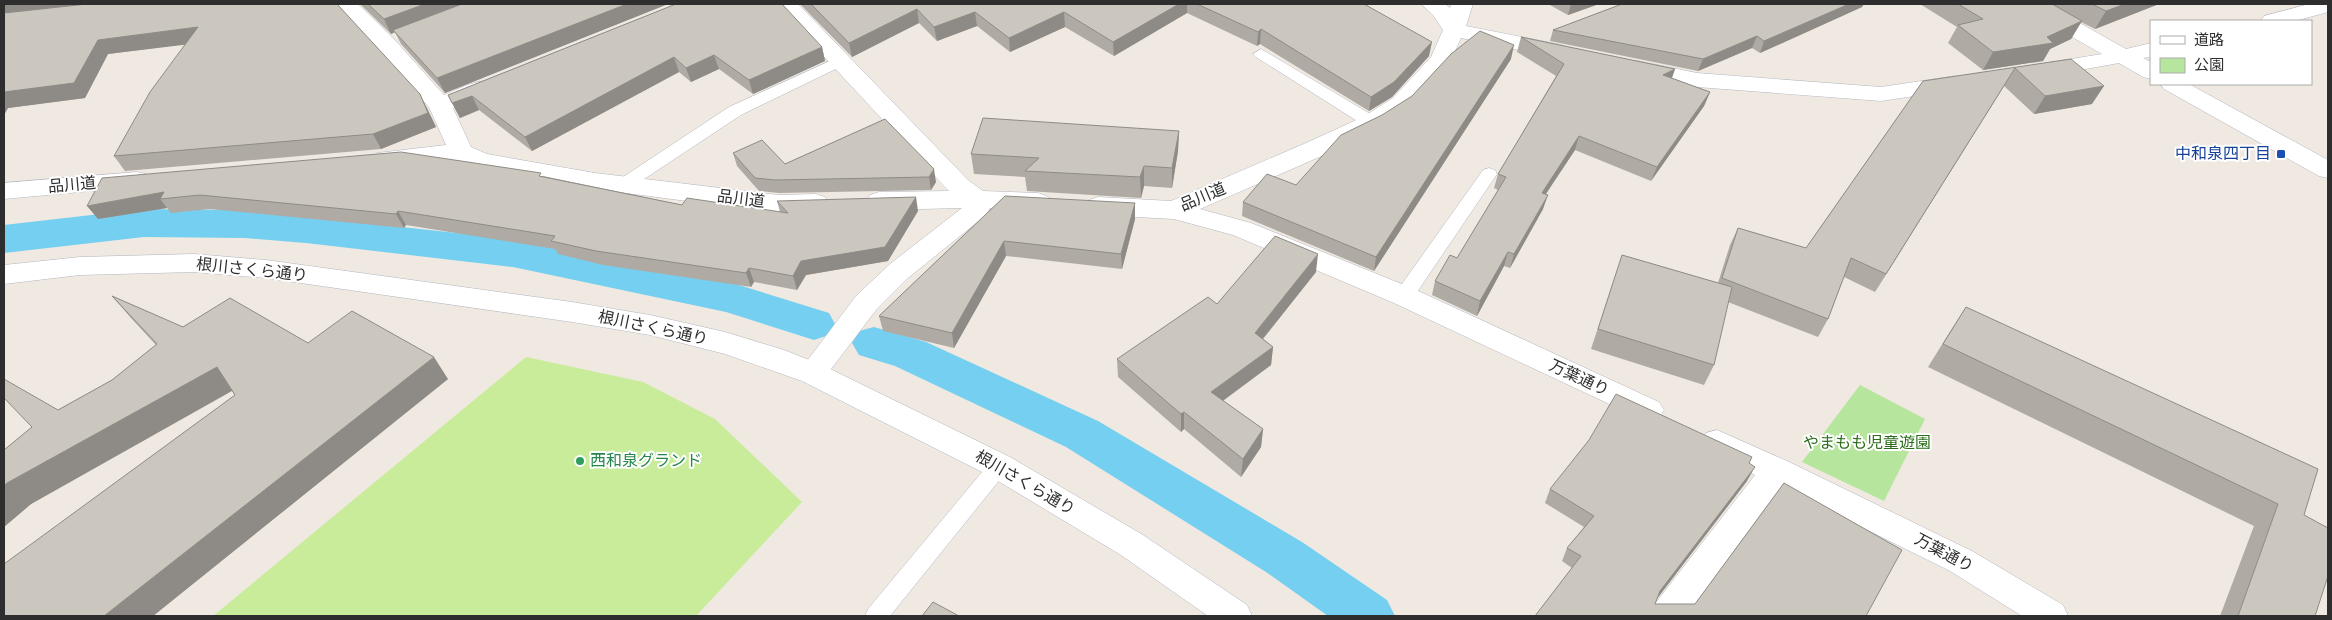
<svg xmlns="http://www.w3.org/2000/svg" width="2332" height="620" font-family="'Varela Round','Noto Sans JP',sans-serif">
<rect width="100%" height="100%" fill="#efe9e1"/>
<!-- green -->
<polygon fill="#b6e59e" points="1860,385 1925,419 1884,501 1802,462"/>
<!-- pitch -->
<polygon fill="#c9ec9a" points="526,357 643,382 715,419 802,502 696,616 213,616"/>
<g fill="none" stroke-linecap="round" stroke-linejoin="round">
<!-- canal -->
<g fill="#75cff0" fill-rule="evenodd">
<polygon points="144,209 245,210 513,239 729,282 829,313 835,324 829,335 814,340 726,312 513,267 306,243 245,238 144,237 4,253 4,225"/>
<polygon points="874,327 926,342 1098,421 1302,542 1387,600 1395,616 1328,616 1266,572 1066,447 895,366 859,355 852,343 859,331"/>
</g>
<!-- lane casing -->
<g stroke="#b4b7c1" stroke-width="1">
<g id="lane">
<polygon points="1261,49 1377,118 1379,122 1377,126 1365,126 1256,57 1253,54"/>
<polygon points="841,56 846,58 849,61 846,64 741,115 629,189 623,191 617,189 614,185 617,181 729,107"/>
<polygon points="1489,168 1495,170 1497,174 1411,301 1404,303 1397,301 1395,296 1397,291 1483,170"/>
<polygon points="999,458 1006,460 1009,466 1006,472 890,616 865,616 868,609 992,460"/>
</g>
</g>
<!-- street casing -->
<g stroke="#b4b7c1" stroke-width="1">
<g id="street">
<path d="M335,4h23l35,34 51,57c15,-6 33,-17 49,-13l4,5 -4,5 -40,16 18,39 16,7 108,19 184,22 37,-1 9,3 4,6 -4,6 -9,3 -37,1 -184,-24 -113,-20 -24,-9 -72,7 -9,-2 -3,-6 3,-6 69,-8 -17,-38z"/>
<polygon points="775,4 798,4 968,180 983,191 1038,193 1047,196 1051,202 1047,208 1038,211 990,208 986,215 908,278 876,310 822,381 812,384 802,381 798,373 856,296 890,264 962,208 879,210 870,207 866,201 870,195 879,192 949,191"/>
<polygon points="1421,4 1445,4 1450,8 1451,4 1473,4 1466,26 1557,44 1565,46 1568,51 1565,56 1557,58 1461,38 1449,64 1409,108 1379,127 1324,155 1200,209 1251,223 1414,289 1659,402 1664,410 1659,418 1649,422 1639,418 1394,303 1233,235 1174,219 1098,215 1089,212 1085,206 1089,200 1098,197 1171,201 1306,143 1363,117 1393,98 1431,57 1443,30 1433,15"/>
<polygon points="2020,4 2046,4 2126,49 2151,43 2151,57 2143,58 2151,62 2151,79 2143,77 2119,63 2042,77 2034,75 2031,70 2034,65 2102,54 2023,9"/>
<polygon points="2309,4 2328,4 2328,12 2295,21 2261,21 2264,16"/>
<polygon points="1638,61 1697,73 1881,87 1955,76 1963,78 1966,83 1963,88 1955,90 1881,101 1697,87 1630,73 1627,68 1630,63"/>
<polygon points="2160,84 2189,84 2328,160 2328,178 2319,176 2164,89"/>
<polygon points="137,172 146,174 149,180 146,186 4,199 4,183"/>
<polygon points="1717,430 1787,461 1972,551 2063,605 2068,616 2022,616 1950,571 1781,487 1686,616 1649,616 1654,605 1755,475 1706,451 1702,442 1706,433"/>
</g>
</g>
<!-- secondary casing -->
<g stroke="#b4b7c1" stroke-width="1">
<polygon id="secondary" points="194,254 266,260 572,302 650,315 725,332 784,350 822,365 1010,457 1143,535 1247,605 1252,616 1208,616 1121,555 988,475 802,381 725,354 650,335 572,322 266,278 194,272 80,275 4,284 4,265 80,257"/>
</g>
<!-- lane -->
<use href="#lane" fill="#fff" fill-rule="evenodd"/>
<!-- street -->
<use href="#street" fill="#fff" fill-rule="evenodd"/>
<!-- secondary -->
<use href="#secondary" fill="#fff" fill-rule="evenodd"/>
</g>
<!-- wall -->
<g fill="#afaba4">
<polygon points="4,4 337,4 427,108 436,127 381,149 125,171 114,156 185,44 108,54 85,98 8,108 4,115"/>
<polygon points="360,4 668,4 445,93 401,44 395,32 391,34"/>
<polygon points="676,4 822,47 825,61 753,94 719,69 691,82 679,72 532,151 479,110 460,118 448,95"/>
<polygon points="800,4 1364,4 1429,56 1392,97 1369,111 1260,44 1257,46 1187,13 1114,56 1065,27 1010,52 977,26 937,41 919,23 852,57"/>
<polygon points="1548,4 1599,4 1568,15"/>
<polygon points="1622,4 1864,4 1862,7 1760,53 1752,48 1698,71 1550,41 1553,30"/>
<polygon points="1920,4 2159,4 2095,29 2081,22 2071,39 2050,49 2043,61 1983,70 1948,43 1957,27"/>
<polygon points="1521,37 1675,69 1672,78 1710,92 1704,106 1651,181 1575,150 1546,194 1543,209 1510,268 1504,266 1477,316 1432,295 1435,281 1457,258 1498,190 1494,188 1498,174 1556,76 1517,52"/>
<polygon points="1511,59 1374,271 1242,216 1243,202 1296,185"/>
<polygon points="2071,59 2092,104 2034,114 2004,86 1875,292 1844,277 1828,319 1818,337 1728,302 1714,365 1704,385 1591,349 1622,255 1718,283 1730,245 1738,228 1806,248 1923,81"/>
<polygon points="885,119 936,182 931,190 779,193 759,191 737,166 733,153 785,164"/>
<polygon points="1179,131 1178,151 1172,188 1144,186 1141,198 1027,191 1025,177 974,174 971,154"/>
<polygon points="543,176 682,205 780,212 777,201 918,211 888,261 806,275 797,290 754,282 751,287 603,265 558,254 555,249 406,225 404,228 210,209 171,213 167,208 98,219 102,178"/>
<polygon points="1005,196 1135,219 1122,269 1006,256 954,348 883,331 879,316"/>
<polygon points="1316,272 1263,339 1273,347 1271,365 1223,401 1263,429 1261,447 1241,477 1184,429 1181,432 1118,377 1117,359 1217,304"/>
<polygon points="112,296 183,327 308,343 448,379 153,616 4,616 235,395 232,391 31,504 4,527 4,450 32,427 58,410 112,380 156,345 131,318"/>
<polygon points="1966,307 2304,515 2315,616 2220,616 2254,526 1928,367 1951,330"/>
<polygon points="1749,463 1747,481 1657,598 1655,604 1866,616 1535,616 1572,568 1562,561 1567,548 1584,527 1545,503 1550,489"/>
</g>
<!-- shaded-wall -->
<g fill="#8e8b86">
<polygon points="4,4 116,4 4,17"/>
<polygon points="425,4 469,4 393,30 395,32 391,34 384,19"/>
<polygon points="627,4 668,4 445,93 437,78"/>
<polygon points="1179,4 1187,4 1187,13 1114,56 1113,42"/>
<polygon points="1571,4 1599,4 1568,15"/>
<polygon points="1849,4 1864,4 1862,7 1760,53 1764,41"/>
<polygon points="2125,4 2159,4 2095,29 2106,11"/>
<polygon points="917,9 919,23 852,57 849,43"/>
<polygon points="975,12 977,26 937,41 934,27"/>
<polygon points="1064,12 1065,27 1010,52 1009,38"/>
<polygon points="2082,21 2071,39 2050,49 2043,61 1983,70 1993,52 2047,37"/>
<polygon points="198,27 207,42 108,54 85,98 8,108 4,115 4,92 98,40"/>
<polygon points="1261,29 1260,44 1257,46 1258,32"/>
<polygon points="1757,36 1752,48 1698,71 1703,59"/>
<polygon points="1432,42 1429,56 1392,97 1369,111 1371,97"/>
<polygon points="1514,45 1511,59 1374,271 1376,257"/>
<polygon points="822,47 825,61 753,94 749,80"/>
<polygon points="714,55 719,69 691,82 686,68"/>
<polygon points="674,57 679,72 532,151 525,137"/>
<polygon points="2015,68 2004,86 1875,292 1886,274"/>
<polygon points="1675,69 1670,83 1663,75"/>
<polygon points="2104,86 2092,104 2034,114 2045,96"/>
<polygon points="1710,92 1704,106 1651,181 1657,167"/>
<polygon points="420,94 436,127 381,149 373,134"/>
<polygon points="472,96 479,110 460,118 452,103"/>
<polygon points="1179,131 1178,151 1172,188 1172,168"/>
<polygon points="1579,136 1575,150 1537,207 1542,193"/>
<polygon points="1144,166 1144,186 1141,198 1140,177"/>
<polygon points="934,169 936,182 931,190 929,177"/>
<polygon points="164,192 160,199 167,208 98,219 87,206"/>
<polygon points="1548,195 1543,209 1510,268 1514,254"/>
<polygon points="916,197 918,211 888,261 806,275 797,290 793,276 801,261"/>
<polygon points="1135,203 1135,219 1122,269 1121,254"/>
<polygon points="398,211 406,225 404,228 396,214"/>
<polygon points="1004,241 1006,256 954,348 952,333"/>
<polygon points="1508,252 1504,266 1477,316 1480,301"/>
<polygon points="1318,254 1316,272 1253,351 1255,333"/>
<polygon points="749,268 754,282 751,287 746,273"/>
<polygon points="1273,347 1271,365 1210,410 1211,392"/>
<polygon points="434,357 448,379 153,616 104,616"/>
<polygon points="217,367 235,389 31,504 4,527 4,486 7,483"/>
<polygon points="1184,412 1184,429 1181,432 1181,414"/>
<polygon points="1263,429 1261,447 1241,477 1243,459"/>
<polygon points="1755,467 1747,481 1653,604 1660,591"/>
</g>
<!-- building -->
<g fill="#cbc7bf" stroke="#8e8b86">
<polygon points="87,4 337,4 420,94 428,113 373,134 114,156 150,92 198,27 98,40 74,83 4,92 4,13"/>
<polygon points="368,4 425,4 384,19"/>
<polygon points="462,4 627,4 437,78 393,30"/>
<polygon points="676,4 782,4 822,47 749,80 714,55 686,68 674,57 525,137 472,96 452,103 448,95"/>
<polygon points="811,4 1179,4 1113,42 1064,12 1009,38 975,12 934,27 917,9 849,43"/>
<polygon points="1197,4 1364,4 1432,42 1394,82 1371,97 1261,29 1258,32"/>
<polygon points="1622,4 1849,4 1764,41 1757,36 1703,59 1553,30"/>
<polygon points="1958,4 2052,4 2082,21 2047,37 2053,43 1993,52 1958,25 1983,19"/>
<polygon points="2092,4 2125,4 2106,11"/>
<polygon points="1480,31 1514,45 1376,257 1243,202 1267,174 1296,185 1341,135 1382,115 1412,96 1451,54"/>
<polygon points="1521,37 1675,69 1663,75 1710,92 1657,167 1579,136 1542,193 1548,195 1514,254 1508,252 1480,301 1435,281 1450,255 1457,258 1506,177 1498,174 1564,64"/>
<polygon points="2071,59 2104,86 2045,96 2015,68 1886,274 1851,258 1828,319 1722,278 1738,228 1806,248 1923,81"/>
<polygon points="983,118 1179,131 1172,168 1144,166 1140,177 1025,171 1039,158 971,154"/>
<polygon points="885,119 934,169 929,177 775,180 755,178 733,153 762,140 785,164"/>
<polygon points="401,152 541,173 539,176 682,205 687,198 788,213 777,201 916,197 885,247 801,261 793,276 749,268 746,273 596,251 551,241 555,236 398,211 396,214 200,195 160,199 164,192 87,206 102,178"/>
<polygon points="1005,196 1135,203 1121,254 1004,241 952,333 879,316"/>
<polygon points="1275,236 1318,254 1255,333 1273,347 1211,392 1263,429 1243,459 1184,412 1181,414 1117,359 1208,297 1217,304"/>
<polygon points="1622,255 1732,287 1714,365 1598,329"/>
<polygon points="112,296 183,327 230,298 308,343 352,311 434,357 104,616 4,616 4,564 235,395 217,367 7,483 4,486 4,450 32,427 4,398 4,379 58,410 112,380 157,344"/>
<polygon points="1966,307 2318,469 2304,515 2328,528 2328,576 2315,616 2238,616 2278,504 1943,344"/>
<polygon points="1616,394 1752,457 1749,463 1755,467 1660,591 1655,604 1695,604 1784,483 1902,550 1866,616 1535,616 1581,556 1567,548 1594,516 1550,489 1589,440"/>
<polygon points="933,602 959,616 922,616"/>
</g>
<!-- markers -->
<rect fill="#1a4fb4" stroke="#fff" stroke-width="2" x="2276" y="149" width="10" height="10" rx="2.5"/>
<circle fill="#2e9e5b" stroke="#fff" stroke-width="2" cx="580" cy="461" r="5"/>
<g text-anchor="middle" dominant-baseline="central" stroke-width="4" stroke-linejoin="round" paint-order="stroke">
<!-- transit labels -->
<g font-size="16" fill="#164399" stroke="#fff" text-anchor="end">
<text x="2271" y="154">中和泉四丁目</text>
</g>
<!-- street labels -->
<g font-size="16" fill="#2e2e2e" stroke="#fff">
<text transform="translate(72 185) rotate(-5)">品川道</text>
<text transform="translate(1203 197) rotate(-23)">品川道</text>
<text transform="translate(741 199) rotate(7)">品川道</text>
<text transform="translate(252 270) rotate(6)">根川さくら通り</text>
<text transform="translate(653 328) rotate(12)">根川さくら通り</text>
<text transform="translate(1579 378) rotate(25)">万葉通り</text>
<text transform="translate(1025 483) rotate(30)">根川さくら通り</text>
<text transform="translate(1944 553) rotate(28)">万葉通り</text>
</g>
<!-- park labels -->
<g font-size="16" fill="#2c6e1b" stroke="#fff">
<text x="1867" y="443">やまもも児童遊園</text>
</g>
<!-- leisure labels -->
<g font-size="16" fill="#27864d" stroke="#fff" text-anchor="start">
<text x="590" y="461">西和泉グランド</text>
</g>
</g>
<!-- border -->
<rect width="2332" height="620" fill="none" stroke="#2e2e2e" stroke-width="10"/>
<!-- legend -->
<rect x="2150" y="20" width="162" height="65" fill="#ffffff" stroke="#ababab"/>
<rect x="2160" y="36" width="25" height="8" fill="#ffffff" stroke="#ababab"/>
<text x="2194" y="45" font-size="15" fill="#2e2e2e">道路</text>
<rect x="2160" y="58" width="25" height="15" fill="#b6e59e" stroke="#ababab"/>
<text x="2194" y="70" font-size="15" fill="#2e2e2e">公園</text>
</svg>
